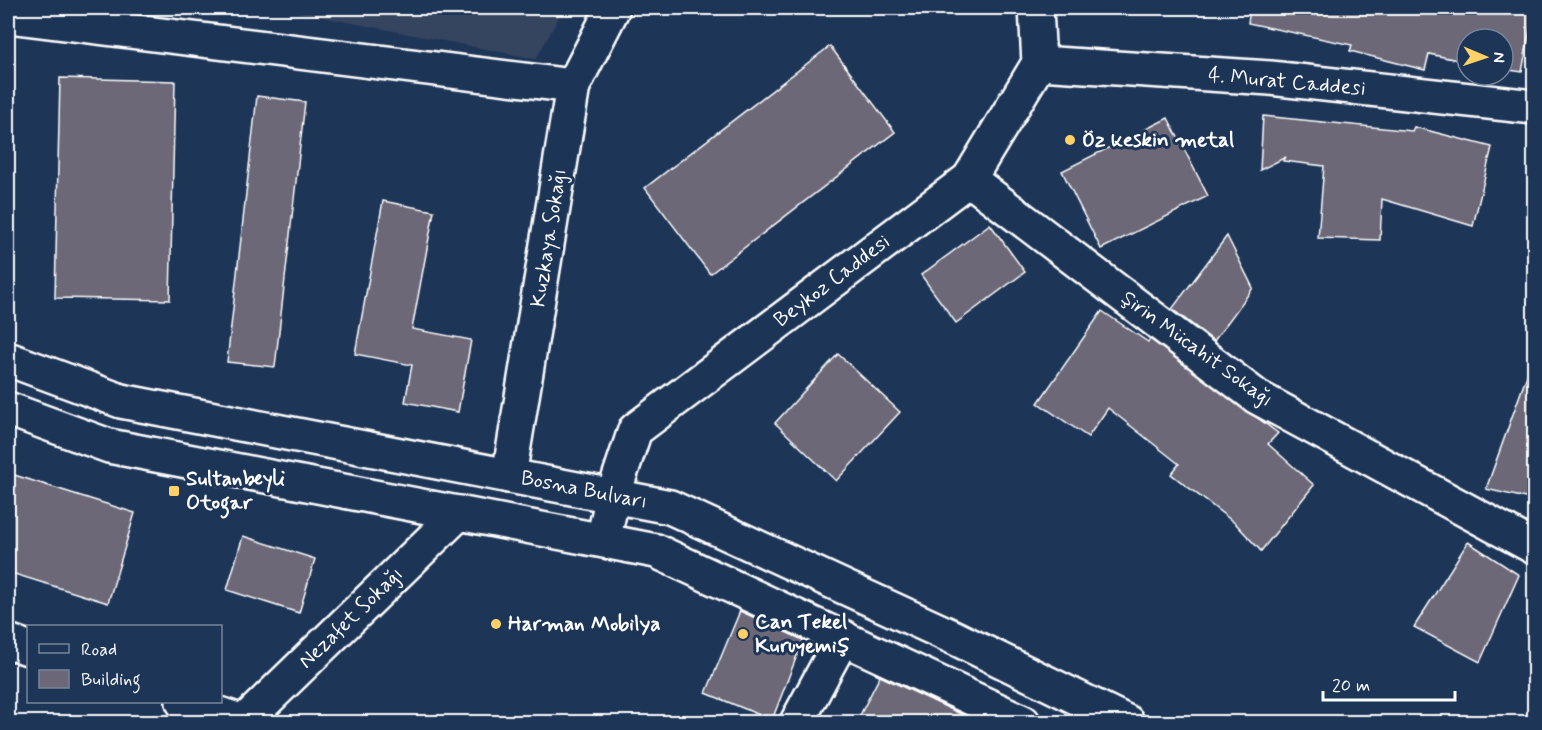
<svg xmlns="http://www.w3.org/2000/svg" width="1542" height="730" font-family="Mynerve,sans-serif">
<rect width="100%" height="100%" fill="#1d3557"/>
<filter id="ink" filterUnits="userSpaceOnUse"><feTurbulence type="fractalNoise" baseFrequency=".0167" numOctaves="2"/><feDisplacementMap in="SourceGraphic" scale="12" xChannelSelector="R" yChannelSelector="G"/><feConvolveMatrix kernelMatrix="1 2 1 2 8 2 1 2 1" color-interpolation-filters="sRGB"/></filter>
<g filter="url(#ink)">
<!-- built -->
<polygon fill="#354461" points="276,8 564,8 536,59"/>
<!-- building -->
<g fill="#6c6778" stroke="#fff" stroke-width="1.5">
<polygon points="1250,8 1534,8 1522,72 1503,69 1503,39 1467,39 1467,62 1429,54 1425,70 1350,51 1352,45 1248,23"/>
<polygon points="830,46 895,132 710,274 645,188"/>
<polygon points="60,78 175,81 170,300 55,298"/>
<polygon points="257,96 305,102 275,367 227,362"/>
<polygon points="1263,116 1412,131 1414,127 1492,147 1473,226 1382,199 1380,240 1318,238 1324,166 1283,161 1286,157 1260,170"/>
<polygon points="1168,118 1208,196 1101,249 1062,171"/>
<polygon points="383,201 434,211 412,329 471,340 458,412 405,402 412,365 355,354"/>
<polygon points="990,224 1025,272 956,323 921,275"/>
<polygon points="1227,236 1253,288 1214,341 1172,309"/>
<polygon points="1102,311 1148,342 1150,339 1278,433 1268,444 1314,485 1261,551 1236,524 1171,474 1179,464 1108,408 1088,437 1038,403"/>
<polygon points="838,354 900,412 836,481 775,423"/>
<polygon points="1530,367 1534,368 1534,500 1486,489"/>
<polygon points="8,473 135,513 108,603 8,572"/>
<polygon points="243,536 315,559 299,613 227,590"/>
<polygon points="1468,542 1519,575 1480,662 1414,627"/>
<polygon points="740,611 803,640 772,720 706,693"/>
<polygon points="880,676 980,723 856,723"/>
</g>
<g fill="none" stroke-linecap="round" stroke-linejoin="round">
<!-- street casing -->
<g stroke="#fff" stroke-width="38">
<g id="street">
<polyline points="8,16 573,86"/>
<polyline points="1039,63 1270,78 1534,107"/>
<polyline points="969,179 1257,397 1534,547"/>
<polyline points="509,476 573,86 613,8"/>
<polyline points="603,540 613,496 635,430 969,179 1039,63 1036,8"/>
<polyline points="8,641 28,648"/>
<polyline points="183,702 243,722"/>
<polyline points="244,722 459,513"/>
<polyline points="797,722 843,637"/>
</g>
</g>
<!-- secondary casing -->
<g stroke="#fff" stroke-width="38">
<g id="secondary">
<polyline points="8,359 121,401 670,507 955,638 1127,722"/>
<polyline points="8,409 109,446 656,551 1023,722"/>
</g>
</g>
<!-- street -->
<use href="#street" stroke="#1d3557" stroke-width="33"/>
<!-- secondary -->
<use href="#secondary" stroke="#1d3557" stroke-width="33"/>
</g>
</g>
<!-- markers -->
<g fill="#ffd166" stroke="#1d3557" stroke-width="2">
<circle cx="1070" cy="140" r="6"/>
<rect x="168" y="485" width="12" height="12" rx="3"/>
<circle cx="496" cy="624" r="6"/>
<circle cx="743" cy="634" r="6"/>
</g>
<g text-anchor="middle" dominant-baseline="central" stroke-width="6" stroke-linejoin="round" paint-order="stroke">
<!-- street labels -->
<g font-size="21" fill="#fff" stroke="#1d3557">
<text transform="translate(1287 82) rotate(5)">4. Murat Caddesi</text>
<text transform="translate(549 238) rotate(-81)">Kuzkaya Sokağı</text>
<text transform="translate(832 281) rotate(-37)">Beykoz Caddesi</text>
<text transform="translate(1197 349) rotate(36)">Şirin Mücahit Sokağı</text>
<text transform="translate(584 490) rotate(11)">Bosna Bulvarı</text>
<text transform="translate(351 618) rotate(-44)">Nezafet Sokağı</text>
</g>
<!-- poi labels -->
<g font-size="21" font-weight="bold" fill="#fff" stroke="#1d3557" text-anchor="start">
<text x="1082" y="140">Öz keskin metal</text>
<text x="186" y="479">Sultanbeyli<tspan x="186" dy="24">Otogar</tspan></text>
<text x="755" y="622">Can Tekel<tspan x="755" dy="24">Kuruyemiş</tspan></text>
<text x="508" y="624">Harman Mobilya</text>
</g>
</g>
<!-- margin -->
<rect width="1542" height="730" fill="none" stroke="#1d3557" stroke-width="30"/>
<rect x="15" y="15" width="1512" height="700" fill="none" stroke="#fff" stroke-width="2" filter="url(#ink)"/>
<!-- legend -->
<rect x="27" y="625" width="195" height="78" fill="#1d3557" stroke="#77869a" stroke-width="1.5"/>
<rect x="39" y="644" width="30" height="9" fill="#1d3557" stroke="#77869a" stroke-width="1.5"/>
<text x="81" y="655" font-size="18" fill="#ffffff">Road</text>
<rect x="39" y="670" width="30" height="18" fill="#6c6778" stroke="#77869a" stroke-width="1.5"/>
<text x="81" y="685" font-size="18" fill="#ffffff">Building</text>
<!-- north arrow -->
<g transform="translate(1485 57) rotate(92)"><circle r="28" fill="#1d3557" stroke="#77869a" stroke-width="1.5"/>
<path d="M0-4.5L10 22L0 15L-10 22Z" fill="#ffd166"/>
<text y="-9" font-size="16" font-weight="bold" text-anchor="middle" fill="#ffffff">N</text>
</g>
<!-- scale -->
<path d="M1323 691v9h132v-9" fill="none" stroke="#ffffff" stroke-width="3"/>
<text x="1332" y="691" font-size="18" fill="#ffffff" stroke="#1d3557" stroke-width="4.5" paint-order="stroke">20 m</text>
</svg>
